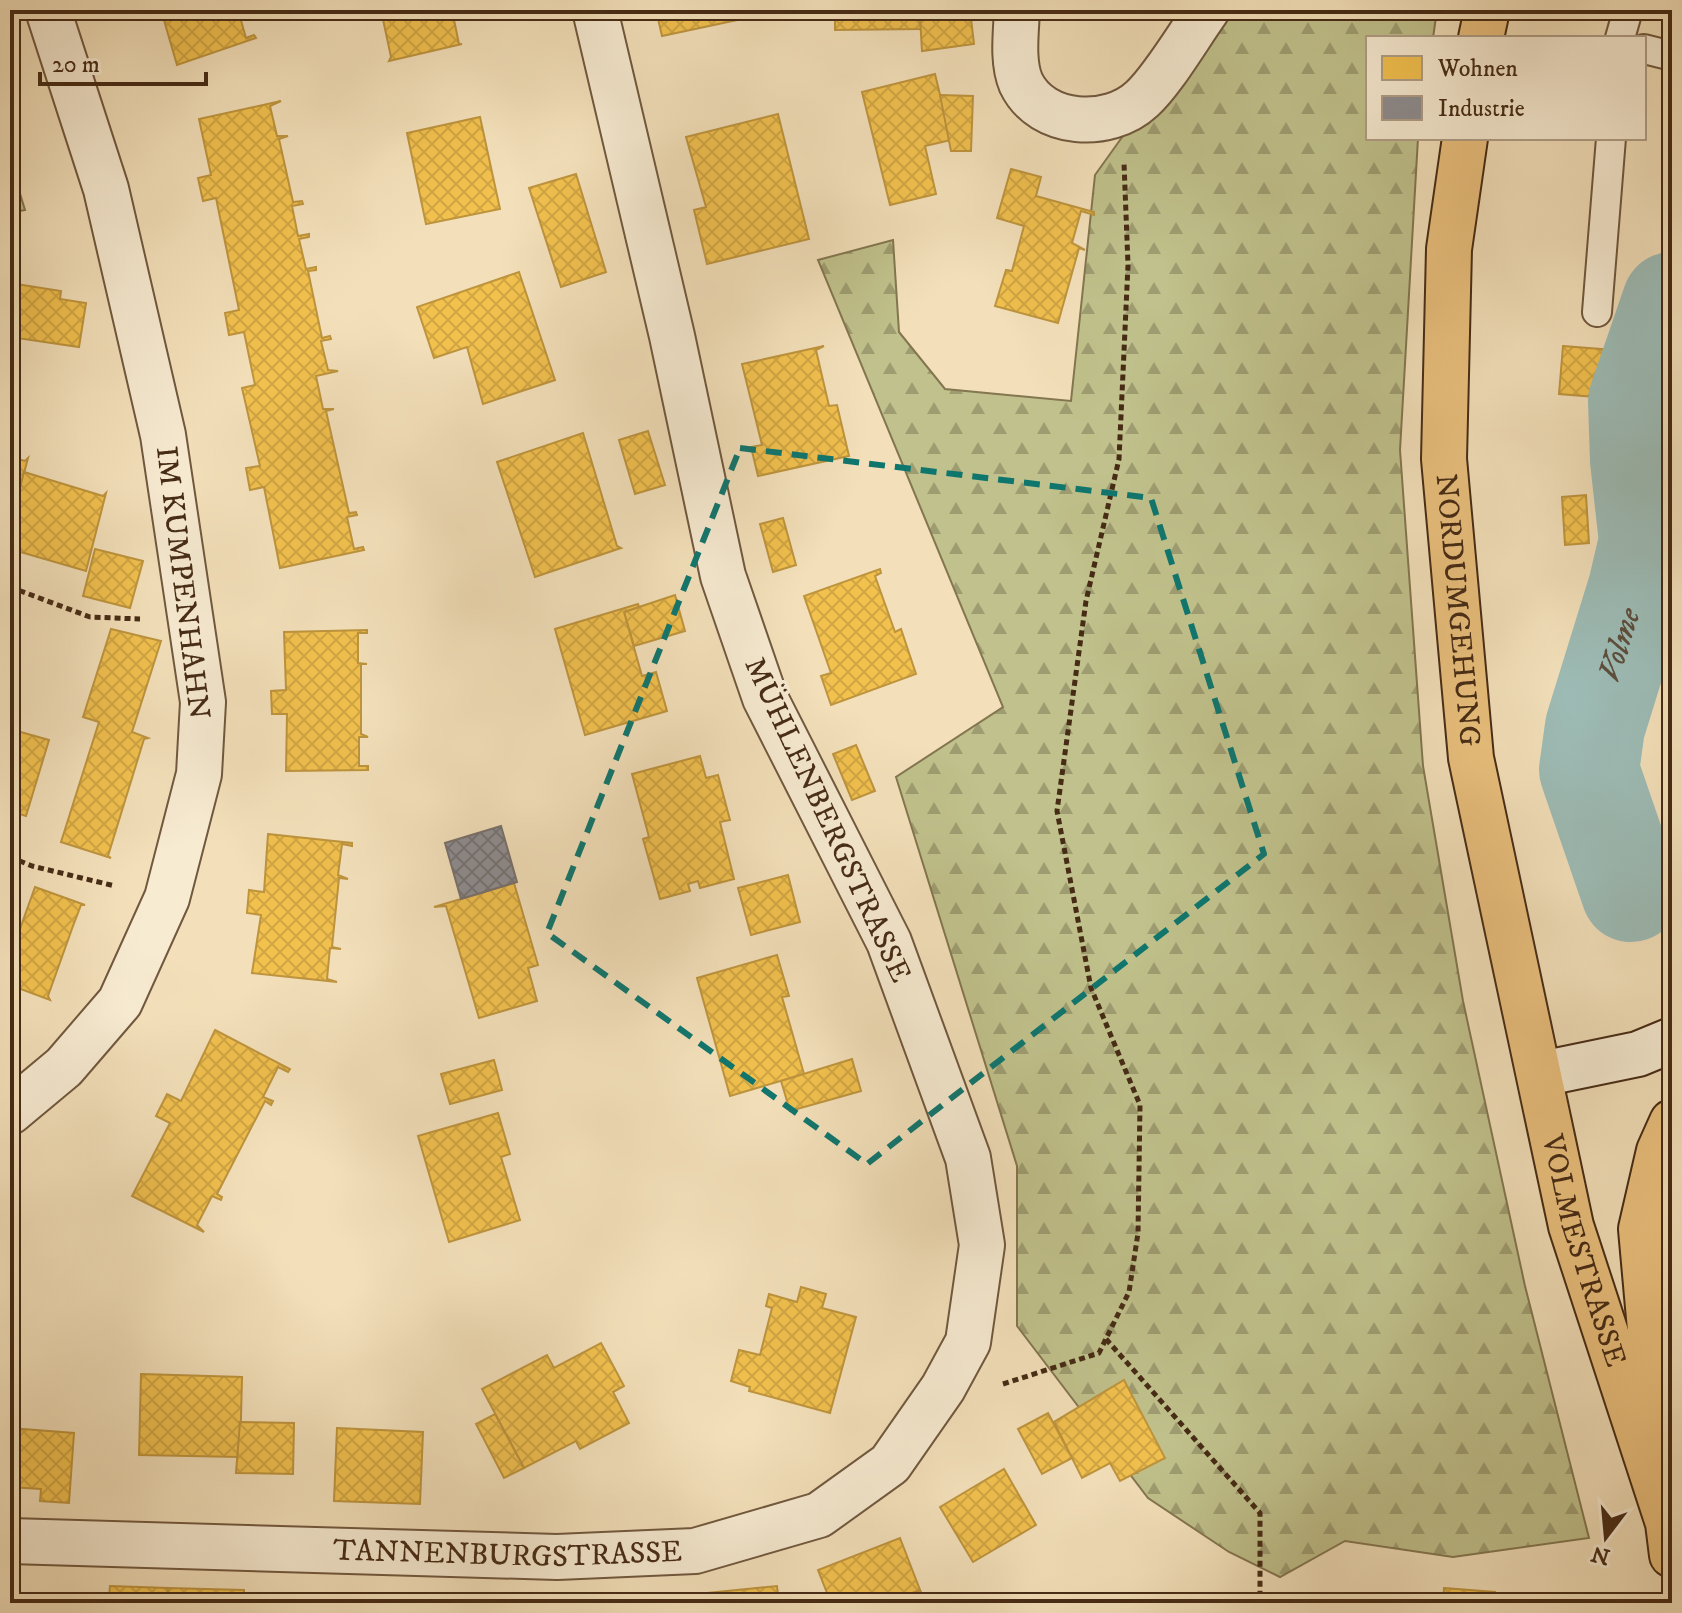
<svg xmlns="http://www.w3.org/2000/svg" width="1682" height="1613" font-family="'IM FELL DW Pica',serif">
<defs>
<pattern id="grass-dots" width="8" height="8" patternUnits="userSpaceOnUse" patternTransform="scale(2)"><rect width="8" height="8" fill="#c0c18c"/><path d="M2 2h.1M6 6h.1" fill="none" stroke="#9e9d71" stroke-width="1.8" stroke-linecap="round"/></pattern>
<pattern id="forest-firs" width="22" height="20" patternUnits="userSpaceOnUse" patternTransform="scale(2)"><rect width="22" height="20" fill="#c0c18c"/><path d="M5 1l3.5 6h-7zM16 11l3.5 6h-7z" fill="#9e9d71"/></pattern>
<pattern id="homes-cross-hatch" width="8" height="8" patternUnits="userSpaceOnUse" patternTransform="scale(2)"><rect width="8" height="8" fill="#f2c14e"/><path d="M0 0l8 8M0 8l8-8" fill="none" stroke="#d1a643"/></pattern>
<pattern id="industry-cross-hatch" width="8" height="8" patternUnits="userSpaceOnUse" patternTransform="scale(2)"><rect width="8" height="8" fill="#8d8d92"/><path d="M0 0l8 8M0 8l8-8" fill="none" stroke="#757376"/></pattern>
</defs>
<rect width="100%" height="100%" fill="#f3e0ba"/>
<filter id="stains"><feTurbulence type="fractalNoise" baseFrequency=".0025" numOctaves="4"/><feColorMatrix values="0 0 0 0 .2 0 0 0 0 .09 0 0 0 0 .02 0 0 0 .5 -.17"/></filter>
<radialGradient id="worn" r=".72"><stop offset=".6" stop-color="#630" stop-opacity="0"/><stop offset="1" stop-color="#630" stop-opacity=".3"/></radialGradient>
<!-- grass -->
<polygon fill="url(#grass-dots)" stroke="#837650" stroke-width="2" points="10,161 25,210 10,213"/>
<!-- forest -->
<polygon fill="url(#forest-firs)" stroke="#837650" stroke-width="2" points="1213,10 1437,10 1433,38 1368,38 1368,138 1418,138 1400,450 1423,766 1463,1001 1525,1286 1589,1538 1453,1557 1345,1541 1280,1577 1229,1552 1148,1498 1017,1326 1017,1166 896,777 1003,707 818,260 893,240 899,332 945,389 1071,401 1095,175"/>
<!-- homes -->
<g fill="url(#homes-cross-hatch)" stroke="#be943d" stroke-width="2">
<polygon points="150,10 238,10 246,38 254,35 256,38 177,65 161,10 151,13"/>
<polygon points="381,10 452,10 459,44 462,44 389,61 391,57"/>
<polygon points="656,10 738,10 742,19 662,36"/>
<polygon points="835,10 946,10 946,11 920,17 921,29 835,30"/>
<polygon points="970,10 974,44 922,51 920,17"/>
<polygon points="935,74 951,140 925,146 936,194 890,205 862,92"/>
<polygon points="940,95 973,96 971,151 951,151"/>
<polygon points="281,101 270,106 277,136 288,136 279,139 293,202 302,201 303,204 292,206 298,236 309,234 309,237 299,239 306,269 316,267 316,270 308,271 322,338 330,336 331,339 321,341 328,370 338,371 316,376 323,409 334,409 326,411 349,513 356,512 357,515 347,517 354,549 363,547 364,550 280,568 264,487 250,490 246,468 260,466 242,388 255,385 244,332 229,335 225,313 239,310 216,198 203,201 198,178 211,175 199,119"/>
<polygon points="778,114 809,239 707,264 694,210 706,207 686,137"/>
<polygon points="480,117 500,209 426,224 407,133"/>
<polygon points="1011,169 1041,177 1036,196 1094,212 1094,215 1081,211 1072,243 1085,250 1079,248 1058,323 995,306 1006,270 1012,271 1024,226 997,218"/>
<polygon points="576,174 606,272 561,287 529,188"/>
<polygon points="519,272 555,380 483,404 467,347 434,358 417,307"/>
<polygon points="10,283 61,291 60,299 86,303 79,347 10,337"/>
<polygon points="824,346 816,350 829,406 837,405 849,456 758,476 751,447 762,445 742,364"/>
<polygon points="1563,346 1613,350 1608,398 1559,394"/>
<polygon points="648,431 665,485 635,494 619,440"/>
<polygon points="583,433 617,546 621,548 535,577 497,462"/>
<polygon points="10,457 25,461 28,458 10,527"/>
<polygon points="24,472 103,496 106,493 86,571 10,549 10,527"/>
<polygon points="1586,495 1589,543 1565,545 1562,497"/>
<polygon points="783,518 796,565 773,572 760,524"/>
<polygon points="95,549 143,561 130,608 83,596"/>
<polygon points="880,569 881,573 875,576 895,632 901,629 916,674 831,705 821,676 831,673 804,596"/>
<polygon points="675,595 685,631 634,646 624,612"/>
<polygon points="638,604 639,607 624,612 642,676 656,672 667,711 585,735 555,629"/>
<polygon points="111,629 161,641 132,732 148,738 144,739 108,856 111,858 61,842 99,722 83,717"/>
<polygon points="367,630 367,633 358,633 358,663 367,664 361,664 361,734 368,737 359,737 359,766 368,766 368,770 286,771 287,714 272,714 271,691 286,690 284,632"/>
<polygon points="10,729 49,740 26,816 10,811"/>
<polygon points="856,745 875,791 852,800 833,754"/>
<polygon points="700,756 706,778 718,775 730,820 720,822 734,879 700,888 698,881 688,884 690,891 660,899 643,839 649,837 632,774"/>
<polygon points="268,834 352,843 352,846 342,844 338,875 348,879 339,878 332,947 341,949 330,948 327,979 337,982 252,973 261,915 247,913 249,890 264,892"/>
<polygon points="788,875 800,922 751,935 738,888"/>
<polygon points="514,883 538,965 528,968 537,1001 479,1018 446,906 434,907"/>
<polygon points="35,887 85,905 81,905 73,926 48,996 50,1000 10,985 10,957"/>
<polygon points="777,955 789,996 782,997 804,1074 730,1096 697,978"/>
<polygon points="215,1030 290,1069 288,1072 278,1067 263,1097 273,1101 271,1105 265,1101 217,1194 222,1197 221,1200 212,1196 197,1225 204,1232 132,1196 170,1123 156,1116 167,1094 181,1101"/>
<polygon points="852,1059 861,1091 790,1111 781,1081"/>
<polygon points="494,1060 502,1090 450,1104 441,1074"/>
<polygon points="498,1113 510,1154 501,1157 520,1220 449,1242 418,1136"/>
<polygon points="801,1287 826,1294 822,1308 856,1317 830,1413 749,1391 750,1387 731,1381 739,1350 760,1355 772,1308 766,1306 769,1294 797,1302"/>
<polygon points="601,1343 624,1386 613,1392 629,1423 580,1449 576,1441 524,1468 482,1389 547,1355 554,1368"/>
<polygon points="141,1374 242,1377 240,1457 139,1455"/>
<polygon points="1124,1380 1165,1458 1120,1481 1110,1463 1082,1478 1054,1422"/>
<polygon points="1048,1413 1072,1458 1042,1474 1018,1429"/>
<polygon points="495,1414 524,1468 504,1478 476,1424"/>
<polygon points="240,1422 294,1423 293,1474 236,1473"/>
<polygon points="10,1428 74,1433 69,1503 40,1501 41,1489 10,1487"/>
<polygon points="337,1428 423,1432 420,1504 334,1501"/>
<polygon points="1004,1469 1036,1525 973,1562 940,1507"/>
<polygon points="900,1538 920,1590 888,1603 831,1603 818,1570"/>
<polygon points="110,1586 168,1588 168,1603 85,1603 85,1595 109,1596"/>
<polygon points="777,1586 779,1603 669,1603 668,1597"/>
<polygon points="168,1588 244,1590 244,1603 168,1603"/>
<polygon points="1444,1588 1495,1592 1495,1603 1443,1603"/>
<polygon points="920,1590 926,1603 888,1603"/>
<polygon points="343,1593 417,1596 417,1603 343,1603"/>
<polygon points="417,1596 492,1598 492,1603 417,1603"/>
<polygon points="668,1597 669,1603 605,1603"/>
</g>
<!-- industry -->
<polygon fill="url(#industry-cross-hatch)" stroke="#78706c" stroke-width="2" points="501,826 517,882 461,899 445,843"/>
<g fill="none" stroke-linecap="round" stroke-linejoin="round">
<!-- river -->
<path stroke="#9dbcb6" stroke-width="100" id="s1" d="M1631,892l-42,-122 6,-43 43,-139 11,-47 -9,-81 -2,-59 34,-99"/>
<!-- service casing -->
<g stroke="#71583e" stroke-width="32">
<g id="service">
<polyline points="1620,38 1628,10"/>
<polyline points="1644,49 1672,56"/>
<polyline points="1597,312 1611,138"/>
</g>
</g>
<!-- minor casing -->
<g stroke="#71583e" stroke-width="48">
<g id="minor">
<path d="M1017,10c-1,23 -5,52 4,73 21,44 88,47 121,16 21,-19 47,-64 65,-89"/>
<polyline points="10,1112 64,1067 120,1002 167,898 199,774 203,702 163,435 106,189 48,10"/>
<path id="s2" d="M10,1541l547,16 138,-6 124,-36 71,-51 53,-76 25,-46 14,-97 -14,-87 -79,-216 -124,-244 -42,-122 -51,-240 -77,-326"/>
</g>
</g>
<!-- secondary casing -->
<g stroke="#462b15" stroke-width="48">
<polyline id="secondary" points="1541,1074 1638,1054 1672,1040"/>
</g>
<!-- primary casing -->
<g stroke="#462b15" stroke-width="48">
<g id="primary">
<polyline points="1481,38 1487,10"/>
<path id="s3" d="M1465,138l-16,111 -5,210 27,299 100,468 97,297 4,32"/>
<polyline points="1660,1441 1641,1229 1659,1151 1672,1122"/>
</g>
</g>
<!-- path -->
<g stroke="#462b15" stroke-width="5" stroke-dasharray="6 4" stroke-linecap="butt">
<polyline points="10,587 90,617 140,619"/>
<polyline points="10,857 32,866 115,886"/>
<polyline points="1106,1339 1260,1513 1260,1603"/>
<polyline points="1003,1384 1099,1353 1129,1292 1138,1233 1140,1105 1091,988 1057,811 1086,601 1119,459 1128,265 1124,163"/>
</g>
<!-- service -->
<use href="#service" stroke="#f7ebd2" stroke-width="28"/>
<!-- minor -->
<use href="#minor" stroke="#f7ebd2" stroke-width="44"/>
<!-- secondary -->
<use href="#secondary" stroke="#f7ebd2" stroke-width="44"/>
<!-- primary -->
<use href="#primary" stroke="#eac07d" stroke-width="44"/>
</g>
<!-- marked area -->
<path fill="none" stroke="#0f766e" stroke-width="6" stroke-dasharray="16 10" stroke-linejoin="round" d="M740,448l411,50 113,356 -397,310 -320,-231z"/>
<g text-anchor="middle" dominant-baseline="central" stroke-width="8" stroke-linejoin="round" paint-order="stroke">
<!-- street labels -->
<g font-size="30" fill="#462b15" stroke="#f7ebd2">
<text transform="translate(182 583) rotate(83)">IM KUMPENHAHN</text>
<text stroke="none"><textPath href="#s3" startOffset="474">NORDUMGEHUNG</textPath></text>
<text transform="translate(827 820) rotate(65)">MÜHLENBERGSTRASSE</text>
<text stroke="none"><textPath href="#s3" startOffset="1128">VOLMESTRASSE</textPath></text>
<text stroke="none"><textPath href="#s2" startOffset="498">TANNENBURGSTRASSE</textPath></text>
</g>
<!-- water labels -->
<g font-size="32" font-style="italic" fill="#5c4f3d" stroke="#f7ebd2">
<text stroke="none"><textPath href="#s1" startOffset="258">Volme</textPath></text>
</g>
</g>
<!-- margin -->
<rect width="1682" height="1613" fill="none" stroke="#f3e0ba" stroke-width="40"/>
<rect x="12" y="12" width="1658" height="1589" fill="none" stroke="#462b15" stroke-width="4"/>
<rect x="20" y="20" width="1642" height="1573" fill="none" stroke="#462b15" stroke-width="2"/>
<!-- legend -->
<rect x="1366" y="36" width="280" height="104" fill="#f7ebd2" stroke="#b09e86" stroke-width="2"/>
<rect x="1382" y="56" width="40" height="24" fill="#f2c14e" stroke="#b09e86" stroke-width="2"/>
<text x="1438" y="76" font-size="24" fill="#462b15">Wohnen</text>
<rect x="1382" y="96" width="40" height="24" fill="#8d8d92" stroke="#b09e86" stroke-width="2"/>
<text x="1438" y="116" font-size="24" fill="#462b15">Industrie</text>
<!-- north arrow -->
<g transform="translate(1606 1537) rotate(196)" stroke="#f7ebd2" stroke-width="6" paint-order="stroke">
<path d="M0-6L14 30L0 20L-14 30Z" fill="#462b15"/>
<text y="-12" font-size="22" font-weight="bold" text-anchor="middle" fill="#462b15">N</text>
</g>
<!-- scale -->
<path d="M40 72v12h166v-12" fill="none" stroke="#462b15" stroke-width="4"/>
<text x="52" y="72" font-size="24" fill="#462b15" stroke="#f7ebd2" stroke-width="6" paint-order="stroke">20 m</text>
<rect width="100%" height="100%" filter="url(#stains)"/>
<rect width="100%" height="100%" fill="url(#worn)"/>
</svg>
